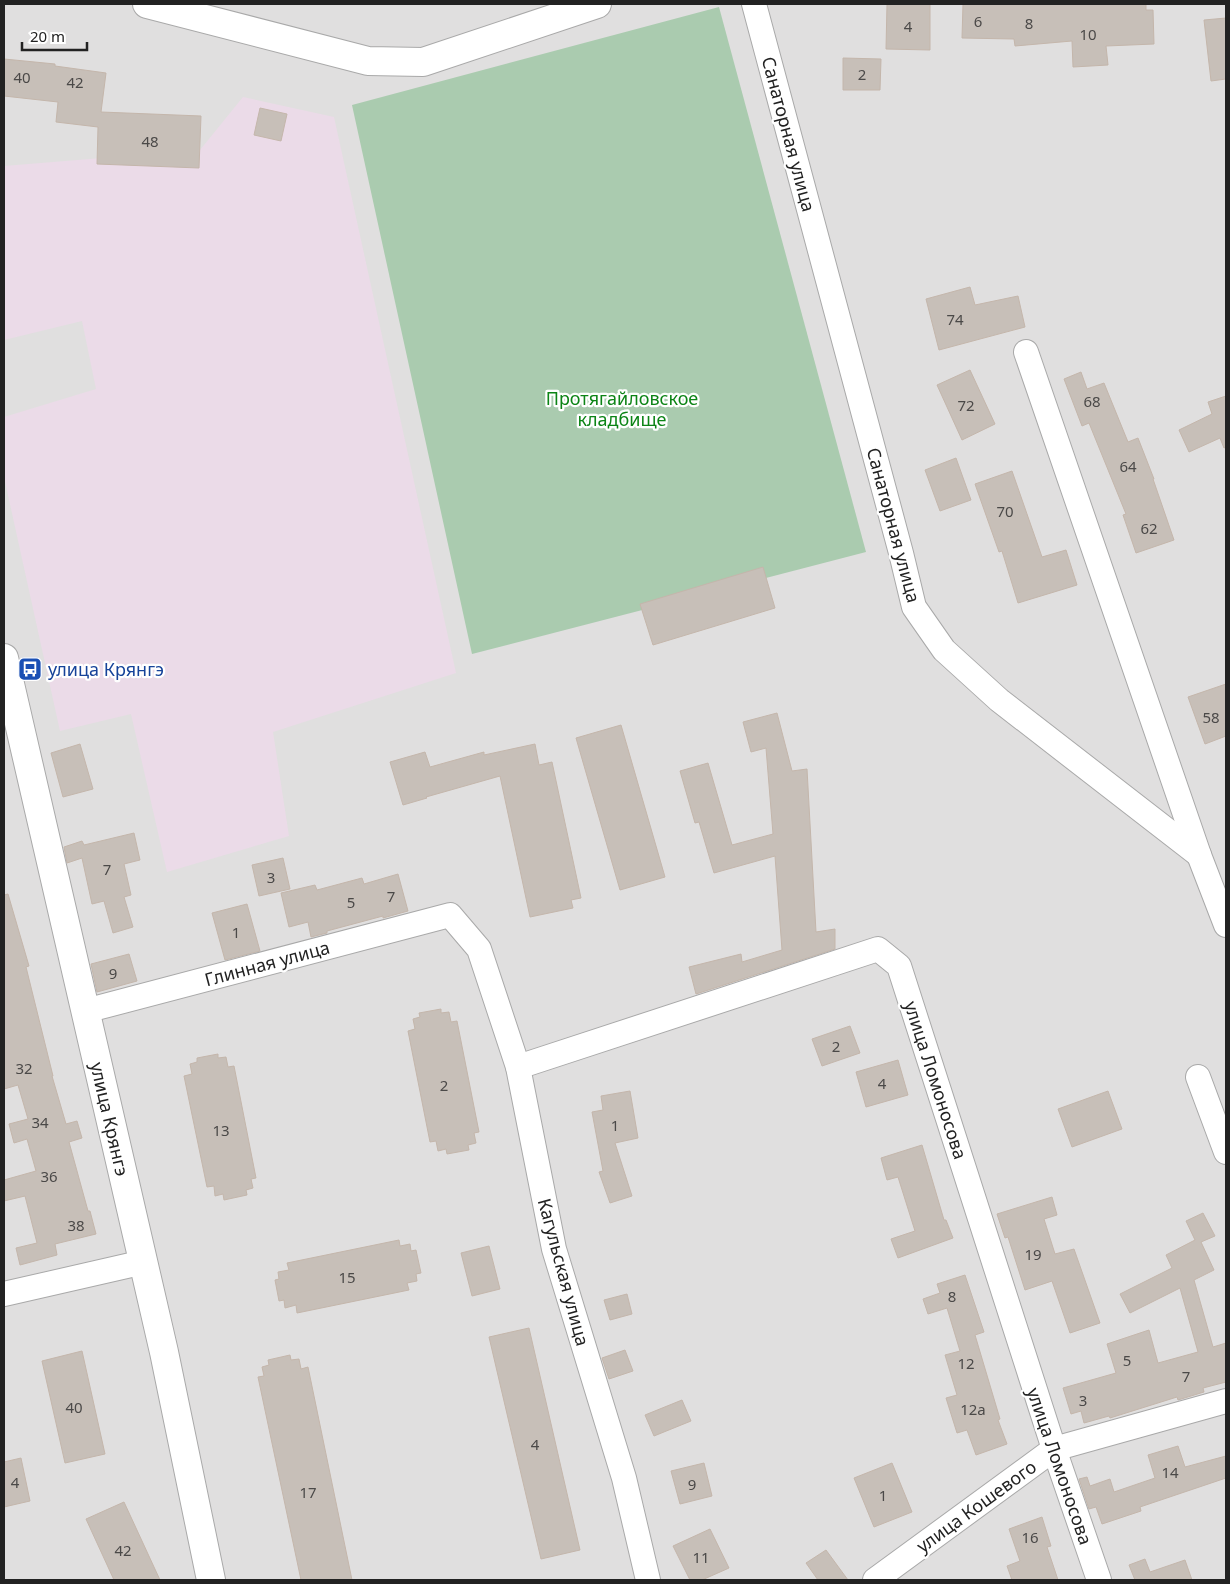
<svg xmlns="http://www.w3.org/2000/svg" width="1230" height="1584" font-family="'Noto Sans',sans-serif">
<rect width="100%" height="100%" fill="#f2efe9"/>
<!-- residential -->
<rect fill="#e0dfdf" x="4" y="4" width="1222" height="1576"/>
<!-- industrial -->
<polygon fill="#ebdbe8" points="243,97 334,117 456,673 273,732 289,836 167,872 131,714 60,731 4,477 4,417 96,389 82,321 4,340 4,166 200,150"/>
<!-- cemetery -->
<polygon fill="#aacbaf" points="719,7 866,552 472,654 352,105"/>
<!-- building -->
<g fill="#c7bfb8" stroke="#c4b6ab">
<polygon points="887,4 930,4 930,50 886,49"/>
<polygon points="963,4 1146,4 1146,10 1153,10 1154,44 1106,46 1108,65 1073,67 1072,41 1015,46 1014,39 962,38"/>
<polygon points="1226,18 1226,79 1211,81 1204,20"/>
<polygon points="843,58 881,59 880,90 843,90"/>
<polygon points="4,59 55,64 55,66 106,73 101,112 201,116 199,168 97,164 98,127 56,122 58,102 4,96"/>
<polygon points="260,108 287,114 281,141 254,135"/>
<polygon points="970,287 975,305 1018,296 1025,327 939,350 926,299"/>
<polygon points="970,370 995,424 962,440 937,385"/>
<polygon points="1081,372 1087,389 1104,383 1128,442 1138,438 1154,479 1153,479 1174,540 1136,553 1123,515 1126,514 1089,423 1082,426 1064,379"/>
<polygon points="1226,396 1226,447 1224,448 1220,438 1189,452 1179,430 1212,414 1208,402"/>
<polygon points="956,458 971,500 940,511 925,470"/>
<polygon points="1012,471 1042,557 1066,550 1077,585 1018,603 1002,551 999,552 975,484"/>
<polygon points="763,567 775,608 653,645 640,604"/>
<polygon points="1226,684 1226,736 1205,744 1188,697"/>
<polygon points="777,713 792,771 807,769 816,932 835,929 835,949 696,994 689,967 741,954 742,962 782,950 775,856 714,873 699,822 695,823 680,771 708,763 732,845 773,834 766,748 751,752 743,722"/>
<polygon points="621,725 665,877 620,890 576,738"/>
<polygon points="80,744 93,789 63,797 51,753"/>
<polygon points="535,744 539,765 552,762 581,898 571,900 573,908 530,917 500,776 426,797 427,798 403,805 390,762 425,752 430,767 484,752 484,755"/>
<polygon points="134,833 140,860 124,864 131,895 124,897 133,927 113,933 104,901 92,904 82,858 67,863 64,847 82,841 84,845"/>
<polygon points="283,858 290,889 259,896 252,865"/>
<polygon points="398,874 408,911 383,918 383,916 327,931 327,933 311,937 308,922 289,927 281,893 315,885 317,890 362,878 364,884"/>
<polygon points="8,894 29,966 26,967 53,1076 52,1076 66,1124 77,1121 82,1138 69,1142 88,1211 90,1211 96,1234 55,1244 57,1255 20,1265 16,1248 37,1243 25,1196 4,1201 4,1180 36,1171 27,1139 14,1143 9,1124 28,1119 18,1085 4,1089 4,895"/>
<polygon points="247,904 260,951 225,960 212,913"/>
<polygon points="129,954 137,981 97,992 91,964"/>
<polygon points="441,1009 441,1013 449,1012 451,1022 457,1021 479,1132 474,1133 476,1143 468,1145 469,1150 447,1154 446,1149 438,1151 436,1141 430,1142 408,1031 415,1029 413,1019 420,1017 419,1013"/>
<polygon points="850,1026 860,1053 822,1066 812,1039"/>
<polygon points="218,1054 218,1058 226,1057 228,1067 234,1066 256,1178 251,1179 253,1188 246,1190 247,1195 224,1200 223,1194 215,1196 214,1186 207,1187 184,1076 192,1074 190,1064 197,1062 197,1058"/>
<polygon points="898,1060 908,1095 866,1107 856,1072"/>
<polygon points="630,1091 638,1138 615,1143 632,1196 610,1203 599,1172 603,1171 592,1112 603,1110 601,1096"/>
<polygon points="1108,1091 1122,1129 1072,1147 1058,1109"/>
<polygon points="922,1145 944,1220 946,1220 953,1238 898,1258 891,1239 915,1231 898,1177 887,1180 881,1158"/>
<polygon points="1052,1197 1057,1215 1044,1219 1055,1254 1074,1249 1100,1323 1070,1333 1052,1281 1025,1290 1008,1237 1005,1238 997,1214"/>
<polygon points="1203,1213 1215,1236 1201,1242 1214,1270 1194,1280 1213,1347 1226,1343 1226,1382 1203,1388 1204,1392 1178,1400 1177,1397 1110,1418 1109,1416 1084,1423 1081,1411 1071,1414 1063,1388 1116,1373 1107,1344 1149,1330 1158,1363 1198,1352 1180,1288 1130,1313 1120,1294 1172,1268 1166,1255 1195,1240 1186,1221"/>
<polygon points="399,1240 400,1246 410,1244 411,1251 416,1250 421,1273 416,1274 417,1281 407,1283 409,1290 297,1313 296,1305 285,1308 284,1300 279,1301 275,1280 279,1279 278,1272 289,1270 287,1263"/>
<polygon points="489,1246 500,1289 472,1296 461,1253"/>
<polygon points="965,1275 984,1332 975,1335 1000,1419 998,1420 1007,1444 976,1455 967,1430 957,1433 946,1398 957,1395 945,1355 960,1351 947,1308 928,1314 923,1299 940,1293 937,1284"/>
<polygon points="627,1294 632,1314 610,1320 604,1300"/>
<polygon points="529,1328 580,1550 541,1559 489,1337"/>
<polygon points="625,1350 633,1371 609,1379 602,1358"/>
<polygon points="82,1351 105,1454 65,1463 42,1361"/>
<polygon points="290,1355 291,1360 299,1359 301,1369 308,1367 352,1580 301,1580 258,1377 264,1376 262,1367 269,1365 268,1360"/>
<polygon points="682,1400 691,1421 654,1436 645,1415"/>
<polygon points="1178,1446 1185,1467 1226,1456 1226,1478 1140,1507 1141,1511 1102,1524 1096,1507 1089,1509 1079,1479 1087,1477 1090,1486 1110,1479 1114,1492 1155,1478 1148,1455"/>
<polygon points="21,1458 30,1501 4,1507 4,1462"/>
<polygon points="704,1463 712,1496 680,1504 671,1471"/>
<polygon points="892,1463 912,1512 874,1527 854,1478"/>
<polygon points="124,1502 160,1580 114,1580 86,1519"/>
<polygon points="1042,1517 1051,1546 1047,1547 1058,1580 1012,1580 1007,1566 1020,1561 1009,1529"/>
<polygon points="710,1529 729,1568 702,1580 690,1580 673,1546"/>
<polygon points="826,1550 848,1580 818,1580 806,1563"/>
<polygon points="1145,1559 1150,1572 1185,1560 1192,1580 1135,1580 1129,1565"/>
</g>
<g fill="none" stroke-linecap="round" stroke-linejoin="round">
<!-- minor casing -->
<g stroke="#a9a9a9" stroke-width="26">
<g id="minor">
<polyline points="754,4 901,553 914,607 944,650 999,700 1199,855"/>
<polyline points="1026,352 1199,855 1226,925"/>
<polyline points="85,1011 450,915 479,949 518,1067 554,1249 624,1478 648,1580"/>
<polyline points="518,1067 878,949 899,966 1054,1449 1099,1580"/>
<polyline points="1198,1077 1226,1152"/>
<polyline points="4,1294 144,1262"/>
<polyline points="875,1580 1054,1449 1226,1401"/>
</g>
</g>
<!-- tertiary casing -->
<g stroke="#a9a9a9" stroke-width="30">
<g id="tertiary">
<polyline points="147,4 368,61 423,62 597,4"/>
<polyline points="4,658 164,1352 211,1580"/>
</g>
</g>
<!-- minor -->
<use href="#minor" stroke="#fff" stroke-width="24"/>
<!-- tertiary -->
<use href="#tertiary" stroke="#fff" stroke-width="28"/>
</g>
<!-- icons -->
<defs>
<g id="bus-square" transform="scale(1.25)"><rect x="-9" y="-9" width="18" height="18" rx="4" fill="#1a4fb4" stroke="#fff"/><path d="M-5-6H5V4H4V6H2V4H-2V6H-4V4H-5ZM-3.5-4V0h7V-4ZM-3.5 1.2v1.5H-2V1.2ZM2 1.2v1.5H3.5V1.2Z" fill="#fff"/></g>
</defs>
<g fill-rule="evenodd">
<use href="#bus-square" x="30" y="669"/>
</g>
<g text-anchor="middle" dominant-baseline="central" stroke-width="4.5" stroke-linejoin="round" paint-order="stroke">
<!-- number labels -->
<g font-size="15" fill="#4b4948">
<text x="978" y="21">6</text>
<text x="1029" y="23">8</text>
<text x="908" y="26">4</text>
<text x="1088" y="34">10</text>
<text x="862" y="74">2</text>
<text x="22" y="77">40</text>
<text x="75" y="82">42</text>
<text x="150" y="141">48</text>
<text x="955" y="319">74</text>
<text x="1092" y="401">68</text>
<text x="966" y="405">72</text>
<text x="1128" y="466">64</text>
<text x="1005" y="511">70</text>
<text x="1149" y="528">62</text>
<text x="1211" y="717">58</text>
<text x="107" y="869">7</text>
<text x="271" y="877">3</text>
<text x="391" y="896">7</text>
<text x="351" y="902">5</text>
<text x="236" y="932">1</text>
<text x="113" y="973">9</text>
<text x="836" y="1046">2</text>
<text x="24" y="1068">32</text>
<text x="882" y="1083">4</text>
<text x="444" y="1085">2</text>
<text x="40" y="1122">34</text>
<text x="615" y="1125">1</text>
<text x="221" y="1130">13</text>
<text x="49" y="1176">36</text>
<text x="76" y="1225">38</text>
<text x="1033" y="1254">19</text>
<text x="347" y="1277">15</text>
<text x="952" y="1296">8</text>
<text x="1127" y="1360">5</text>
<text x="966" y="1363">12</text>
<text x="1186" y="1376">7</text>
<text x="1083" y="1400">3</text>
<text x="74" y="1407">40</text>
<text x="973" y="1409">12a</text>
<text x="535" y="1444">4</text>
<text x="1170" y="1472">14</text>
<text x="15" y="1482">4</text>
<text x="692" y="1484">9</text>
<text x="308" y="1492">17</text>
<text x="883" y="1495">1</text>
<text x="1030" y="1537">16</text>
<text x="123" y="1550">42</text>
<text x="701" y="1557">11</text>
</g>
<!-- street labels -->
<g font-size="18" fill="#222" stroke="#fff">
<text transform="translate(789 134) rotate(75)">Санаторная улица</text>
<text transform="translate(894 525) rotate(75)">Санаторная улица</text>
<text transform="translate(267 963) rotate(-15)">Глинная улица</text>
<text transform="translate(936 1080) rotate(72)">улица Ломоносова</text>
<text transform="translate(110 1119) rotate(77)">улица Крянгэ</text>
<text transform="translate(564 1272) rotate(75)">Кагульская улица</text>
<text transform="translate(1060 1466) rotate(71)">улица Ломоносова</text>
<text transform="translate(976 1506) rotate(-36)">улица Кошевого</text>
</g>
<!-- park labels -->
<g font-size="18" fill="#0c8416" stroke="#fff">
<text x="622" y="398">Протягайловское<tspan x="622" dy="21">кладбище</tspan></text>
</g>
<!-- transit labels -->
<g font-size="18" fill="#164399" stroke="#fff" text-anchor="start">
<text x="48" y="669">улица Крянгэ</text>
</g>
</g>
<!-- border -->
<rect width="1230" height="1584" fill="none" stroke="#222222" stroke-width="10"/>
<!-- scale -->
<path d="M22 42v8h65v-8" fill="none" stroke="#222222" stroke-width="2.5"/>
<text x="30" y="42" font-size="15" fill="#222222" stroke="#ffffff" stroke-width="4" paint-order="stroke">20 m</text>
</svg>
